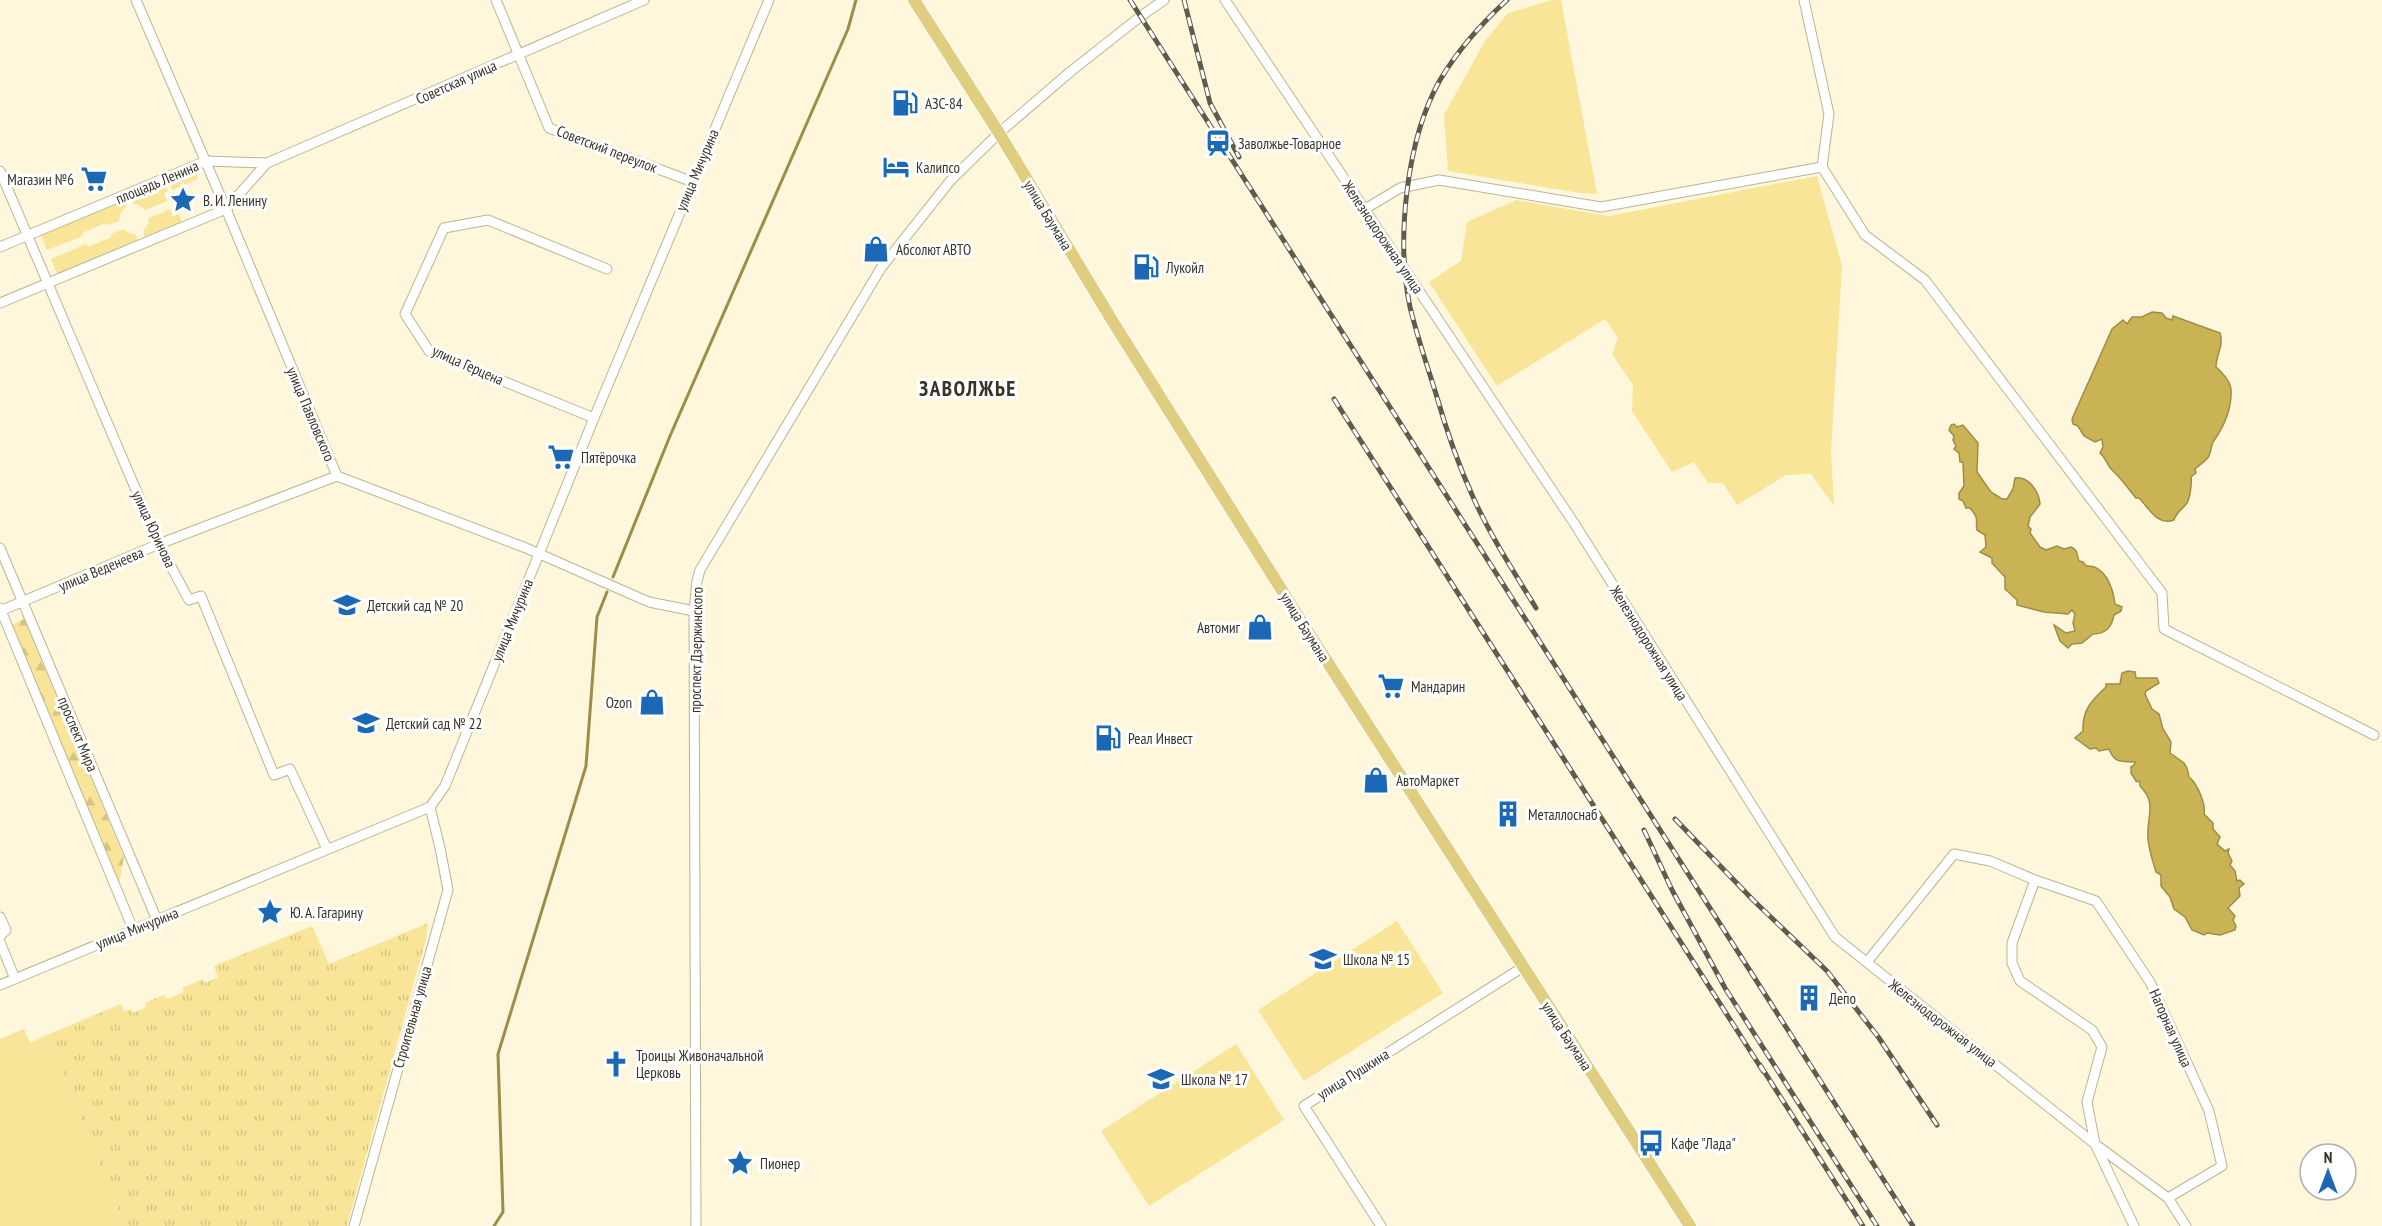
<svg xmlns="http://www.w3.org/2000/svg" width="2382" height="1226" font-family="'PT Sans Narrow',sans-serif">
<defs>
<pattern id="forest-firs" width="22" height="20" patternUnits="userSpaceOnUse" patternTransform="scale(1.5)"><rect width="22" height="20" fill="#f8e597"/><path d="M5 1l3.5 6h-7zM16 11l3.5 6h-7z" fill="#d5c582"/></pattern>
<pattern id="park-tufts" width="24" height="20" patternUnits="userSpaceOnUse" patternTransform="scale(1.5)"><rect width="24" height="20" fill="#f8e597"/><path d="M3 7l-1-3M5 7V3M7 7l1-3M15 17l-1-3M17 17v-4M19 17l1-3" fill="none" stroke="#d5c582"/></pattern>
</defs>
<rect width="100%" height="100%" fill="#fef7dc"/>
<!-- green -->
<g fill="#f8e597">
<polygon points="1552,0 1561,0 1597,194 1580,193 1448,171 1444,115 1485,41 1508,13"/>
<polygon points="195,171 198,179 172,190 169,182"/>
<polygon points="1817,176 1842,266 1831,452 1834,506 1811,474 1786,475 1737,505 1723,483 1708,483 1694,462 1672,472 1632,411 1633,385 1612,354 1618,338 1605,319 1497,386 1429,282 1461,261 1467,222 1516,200 1609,216"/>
<polygon points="165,184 168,191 164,193 167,201 146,210 139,205 133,204 130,198"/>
<polygon points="123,201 126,207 121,212 119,221 108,225 106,223 82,233 83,236 47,250 41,235"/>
<polygon points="170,209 174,216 179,214 182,222 145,237 143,231 148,224 149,218"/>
<polygon points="123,229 129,233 135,234 138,240 57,274 51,259 86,244 88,247 112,237 111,234"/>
<polygon points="1397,921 1443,993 1304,1081 1258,1010"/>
<polygon points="24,1029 30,1043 47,1035 125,1226 0,1226 0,1039"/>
<polygon points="1236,1044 1284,1120 1149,1206 1101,1131"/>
</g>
<!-- forest -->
<polygon fill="url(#forest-firs)" points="24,619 124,857 119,885 11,625"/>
<!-- park -->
<polygon fill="url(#park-tufts)" points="428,923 426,939 347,1226 125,1226 47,1035 121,1004 124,1012 131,1009 133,1013 146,1007 145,1003 164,995 167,999 184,992 182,988 203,979 205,983 218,977 214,966 312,926 329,964"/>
<!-- water -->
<g fill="#cab355" stroke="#9e8d47" stroke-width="1.5">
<path d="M2152,312l10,1 4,5 6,2 1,-4 47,17c4,13 -4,22 -4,34 6,5 15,15 15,23 1,19 -8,38 -18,52 -2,4 -2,9 -4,14 -3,5 -10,9 -14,13l1,4 -5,4c1,6 -1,21 -4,26 -5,7 -10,8 -13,17 -17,6 -25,-12 -35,-22h-3c-9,-11 -15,-20 -25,-29 -4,-5 -5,-11 -11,-16l3,-6 -1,-8 -7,3 -11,-6 -6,-10 -5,-2 -1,-5 40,-90 11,-9 4,4 5,-7h10z"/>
<path d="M1954,424l3,3 6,-2 15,18 -1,29 14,20 11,7h5l6,-10 2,-11c14,-2 24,14 25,26l-10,13 -2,9 3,3 -1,4 10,14 6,3 11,-4 7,3 7,-2c8,4 5,7 8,14l4,1 3,4c19,-2 27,22 29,38l7,3 -1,4 -7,4c-2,12 -9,19 -21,19l-11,9 -10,1 -4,4 -8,-7 -6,-16 12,8 9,-2 -2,-8 2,-9 -3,-4 -4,4 -24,-2 -27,-7v-5l-12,-11v-12l-13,-14v-5l-12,-6 6,-5 -1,-12 -8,-5c-2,-12 3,-10 -7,-22h-4l-3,-7 -4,-2v-6l5,-7 -1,-24h-3l-1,-9 -5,-4 2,-3 -3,-6 1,-4 -5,-6 2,-5z"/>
<path d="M2128,671l7,1 1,6h21l2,5 -13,8 -1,3 7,15 7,5 4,15 8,13 -1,11 14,10 3,5 2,9c9,7 17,28 15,37l9,9v6l7,8 -3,7 8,7 4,-2 -1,4 4,8 -2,4 5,6 2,10 3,-1 4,4 -5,4 1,8 -12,12 7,8 -2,4 3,6 -1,4 -15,5 -13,-2 -3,2 -12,-5 -7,-13 -11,-8 -4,-12 -9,-11v-11l-5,-3c-3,-10 -7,-22 -8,-33 -2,-22 10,-35 -8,-53v-4l-4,-1 -5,-8v-6l3,-2 1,-3c-14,-1 -20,2 -26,-13l-10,2 -3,-3 -6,1 -15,-11 8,-7c-1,-21 9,-31 23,-44v-3h14l2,-11z"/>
</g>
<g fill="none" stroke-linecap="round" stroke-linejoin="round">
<!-- stream -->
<g stroke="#9e8d47" stroke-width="3">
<polyline points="613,577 670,436 848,29 856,0"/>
<polyline points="494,1226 503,1212 498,1054 586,766 597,617 607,592"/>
</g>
<!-- minor casing -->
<g stroke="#bcb493" stroke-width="11">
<g id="minor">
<polyline points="136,0 226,209 337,476 526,548 649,602 694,611"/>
<polyline points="496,0 549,128 693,182"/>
<polyline points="1225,0 1574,523 1835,937 2095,1144 2134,1226"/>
<polyline points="1804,0 1829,114 1822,167"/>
<polyline points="0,171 159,544 189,600 201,596 274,775 290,769 327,849"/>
<polyline points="1365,209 1400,188 1439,180 1601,207 1822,167 1865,235 1925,280 2162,593 2164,629 2374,735"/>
<polyline points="0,247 206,161 267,163 644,0"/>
<polyline points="0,303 226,209 267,163"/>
<polyline points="594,418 429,351 405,314 444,228 488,220 607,269"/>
<polyline points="0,548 157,920"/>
<polyline points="0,608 133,929"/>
<polyline points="0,611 159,544 337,476"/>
<polyline points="2035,880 2012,943 2012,963 2020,981 2092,1030 2102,1047 2087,1102 2095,1144 2168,1198 2186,1226"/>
<polyline points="0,917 6,930 0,936"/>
<polyline points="0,942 15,979"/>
<polyline points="1867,962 1954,854 1990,861 2035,880 2096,901 2150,982 2209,1111 2222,1166 2168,1198"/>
<polyline points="0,985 430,807 445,786 594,418 769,0"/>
<polyline points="354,1226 448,890 440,848 430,807"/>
<polyline points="696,1226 694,611 697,581 700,570 881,268 951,180 999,133 1070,72 1141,16 1164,0"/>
<polyline points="1381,1226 1304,1106 1523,967"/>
</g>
</g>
<!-- major casing -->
<g stroke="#fff" stroke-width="14">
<polyline id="major" points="914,0 999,133 1113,322 1312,638 1690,1226"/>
</g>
<!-- minor -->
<use href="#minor" stroke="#fff" stroke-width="9"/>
<!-- major -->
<use href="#major" stroke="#dfce7f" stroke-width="12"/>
<!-- rail casing -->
<g stroke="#605c4c" stroke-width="5">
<g id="rail">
<polyline points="1130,0 1913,1226"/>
<polyline points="1184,0 1210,103 1239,157"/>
<path d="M1507,0c-26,24 -49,50 -67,80 -34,60 -44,160 -30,227 7,29 17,58 26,87 10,35 22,70 37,103 17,38 41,75 63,111"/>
<polyline points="1334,399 1763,1071"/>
<polyline points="1675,819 1753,900 1827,971 1879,1038 1937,1125"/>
<polyline points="1644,830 1672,890 1725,988 1877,1226"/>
<polyline points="1760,1065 1863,1226"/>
</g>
</g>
<!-- rail -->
<use href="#rail" stroke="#fff" stroke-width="3" stroke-dasharray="9" stroke-linecap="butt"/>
</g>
<!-- icons -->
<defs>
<g id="fuel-bare" transform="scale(2.07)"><path d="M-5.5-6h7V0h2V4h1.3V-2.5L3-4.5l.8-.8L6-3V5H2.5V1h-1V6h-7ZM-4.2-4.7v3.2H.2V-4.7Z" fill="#1b68b7" stroke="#fff" stroke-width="2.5" paint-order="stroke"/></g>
<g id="station-bare" transform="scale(2.07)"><path d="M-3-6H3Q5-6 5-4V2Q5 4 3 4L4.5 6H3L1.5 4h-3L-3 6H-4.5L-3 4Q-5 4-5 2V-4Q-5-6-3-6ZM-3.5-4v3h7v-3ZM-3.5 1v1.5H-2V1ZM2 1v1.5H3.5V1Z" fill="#1b68b7" stroke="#fff" stroke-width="2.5" paint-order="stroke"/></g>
<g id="hotel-bare" transform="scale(2.07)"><path d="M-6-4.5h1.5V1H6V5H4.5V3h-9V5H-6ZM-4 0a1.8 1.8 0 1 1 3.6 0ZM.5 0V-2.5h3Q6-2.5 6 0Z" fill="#1b68b7" stroke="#fff" stroke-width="2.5" paint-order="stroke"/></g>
<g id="supermarket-bare" transform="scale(2.07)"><path d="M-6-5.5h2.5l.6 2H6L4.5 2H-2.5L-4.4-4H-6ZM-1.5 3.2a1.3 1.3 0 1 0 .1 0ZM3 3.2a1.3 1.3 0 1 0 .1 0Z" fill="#1b68b7" stroke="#fff" stroke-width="2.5" paint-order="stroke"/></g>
<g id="sight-bare" transform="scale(2.07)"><path d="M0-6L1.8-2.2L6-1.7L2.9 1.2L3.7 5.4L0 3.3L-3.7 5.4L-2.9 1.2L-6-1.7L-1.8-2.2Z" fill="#1b68b7" stroke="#fff" stroke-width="2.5" paint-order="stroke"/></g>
<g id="shop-bare" transform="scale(2.07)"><path d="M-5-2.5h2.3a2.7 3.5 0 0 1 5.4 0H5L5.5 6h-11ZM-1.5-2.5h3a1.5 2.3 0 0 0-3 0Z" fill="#1b68b7" stroke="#fff" stroke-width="2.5" paint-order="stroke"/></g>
<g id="school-bare" transform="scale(2.07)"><path d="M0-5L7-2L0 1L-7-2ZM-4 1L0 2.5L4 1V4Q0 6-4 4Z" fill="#1b68b7" stroke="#fff" stroke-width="2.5" paint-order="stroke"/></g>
<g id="building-bare" transform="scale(2.07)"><path d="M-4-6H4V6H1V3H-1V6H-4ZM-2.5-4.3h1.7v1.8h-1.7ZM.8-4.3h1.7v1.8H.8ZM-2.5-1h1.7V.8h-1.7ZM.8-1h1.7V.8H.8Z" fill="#1b68b7" stroke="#fff" stroke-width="2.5" paint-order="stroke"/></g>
<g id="church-bare" transform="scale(2.07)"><path d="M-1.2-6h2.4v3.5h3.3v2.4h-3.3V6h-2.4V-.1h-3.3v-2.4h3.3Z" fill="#1b68b7" stroke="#fff" stroke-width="2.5" paint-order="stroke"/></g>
<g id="bus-bare" transform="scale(2.07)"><path d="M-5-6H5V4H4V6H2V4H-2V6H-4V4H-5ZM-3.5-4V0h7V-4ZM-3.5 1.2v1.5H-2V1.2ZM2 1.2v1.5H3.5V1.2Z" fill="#1b68b7" stroke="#fff" stroke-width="2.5" paint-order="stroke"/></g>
</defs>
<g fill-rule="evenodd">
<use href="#fuel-bare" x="905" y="103"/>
<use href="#station-bare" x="1218" y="143"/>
<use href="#hotel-bare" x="896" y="167"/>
<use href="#supermarket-bare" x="94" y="179"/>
<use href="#sight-bare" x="183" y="200"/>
<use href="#shop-bare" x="876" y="249"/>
<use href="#fuel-bare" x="1146" y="267"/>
<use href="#supermarket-bare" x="561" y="457"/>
<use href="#school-bare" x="347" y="605"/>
<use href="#shop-bare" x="1260" y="627"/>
<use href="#supermarket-bare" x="1391" y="686"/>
<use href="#shop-bare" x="652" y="702"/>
<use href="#school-bare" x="366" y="723"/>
<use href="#fuel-bare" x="1108" y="738"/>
<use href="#shop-bare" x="1376" y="780"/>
<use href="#building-bare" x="1508" y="814"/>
<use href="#sight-bare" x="270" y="912"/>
<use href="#school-bare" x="1323" y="959"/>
<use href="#building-bare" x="1809" y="998"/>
<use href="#church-bare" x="616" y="1064"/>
<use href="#school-bare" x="1161" y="1079"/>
<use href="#bus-bare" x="1651" y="1143"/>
<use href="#sight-bare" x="740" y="1163"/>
</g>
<g text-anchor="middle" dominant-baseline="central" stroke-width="6" stroke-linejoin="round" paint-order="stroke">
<!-- street labels -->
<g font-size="15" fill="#383427" stroke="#fff">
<text transform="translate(456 82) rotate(-24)">Советская улица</text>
<text transform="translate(607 149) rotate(21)">Советский переулок</text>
<text transform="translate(697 170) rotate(-67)">улица Мичурина</text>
<text transform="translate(157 182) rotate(-23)">площадь Ленина</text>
<text transform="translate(1048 215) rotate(59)">улица Баумана</text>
<text transform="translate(1383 237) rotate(56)">Железнодорожная улица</text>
<text transform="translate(468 365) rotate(24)">улица Герцена</text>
<text transform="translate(311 414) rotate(67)">улица Павловского</text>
<text transform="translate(154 529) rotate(65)">улица Юринова</text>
<text transform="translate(101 569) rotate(-23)">улица Веденеева</text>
<text transform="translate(512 620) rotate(-68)">улица Мичурина</text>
<text transform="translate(1305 627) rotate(58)">улица Баумана</text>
<text transform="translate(1649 643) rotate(58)">Железнодорожная улица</text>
<text transform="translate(696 650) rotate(-89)">проспект Дзержинского</text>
<text transform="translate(78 734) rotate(67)">проспект Мира</text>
<text transform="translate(137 928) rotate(-22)">улица Мичурина</text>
<text transform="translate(412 1017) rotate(-74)">Строительная улица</text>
<text transform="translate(1943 1023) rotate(38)">Железнодорожная улица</text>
<text transform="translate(2171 1028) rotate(66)">Нагорная улица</text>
<text transform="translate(1567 1036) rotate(57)">улица Баумана</text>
<text transform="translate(1353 1074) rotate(-32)">улица Пушкина</text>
</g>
<!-- poi labels -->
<g font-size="15" fill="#383427" stroke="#fff" text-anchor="start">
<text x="925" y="103">АЗС-84</text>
<text x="1238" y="143">Заволжье-Товарное</text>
<text x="916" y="167">Калипсо</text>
<text x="74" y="179" text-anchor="end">Магазин №6</text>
<text x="203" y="200">В. И. Ленину</text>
<text x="896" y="249">Абсолют АВТО</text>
<text x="1166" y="267">Лукойл</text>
<text x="581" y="457">Пятёрочка</text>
<text x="367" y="605">Детский сад № 20</text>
<text x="1240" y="627" text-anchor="end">Автомиг</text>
<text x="1411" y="686">Мандарин</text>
<text x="632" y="702" text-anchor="end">Ozon</text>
<text x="386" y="723">Детский сад № 22</text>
<text x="1128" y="738">Реал Инвест</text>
<text x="1396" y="780">АвтоМаркет</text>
<text x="1528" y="814">Металлоснаб</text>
<text x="290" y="912">Ю. А. Гагарину</text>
<text x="1343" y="959">Школа № 15</text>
<text x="1829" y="998">Депо</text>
<text x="636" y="1055">Троицы Живоначальной<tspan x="636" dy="17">Церковь</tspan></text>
<text x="1181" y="1079">Школа № 17</text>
<text x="1671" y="1143">Кафе "Лада"</text>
<text x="760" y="1163">Пионер</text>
</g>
<!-- district labels -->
<g font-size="21" font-weight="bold" letter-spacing="1.5" fill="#383427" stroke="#fff">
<text x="968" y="388">ЗАВОЛЖЬЕ</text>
</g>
</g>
<!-- north arrow -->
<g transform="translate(2328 1172)"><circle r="28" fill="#ffffff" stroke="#afaea9" stroke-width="1.5"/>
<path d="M0-4.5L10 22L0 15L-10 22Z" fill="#1b68b7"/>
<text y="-9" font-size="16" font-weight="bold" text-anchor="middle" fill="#383427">N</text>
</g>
</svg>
